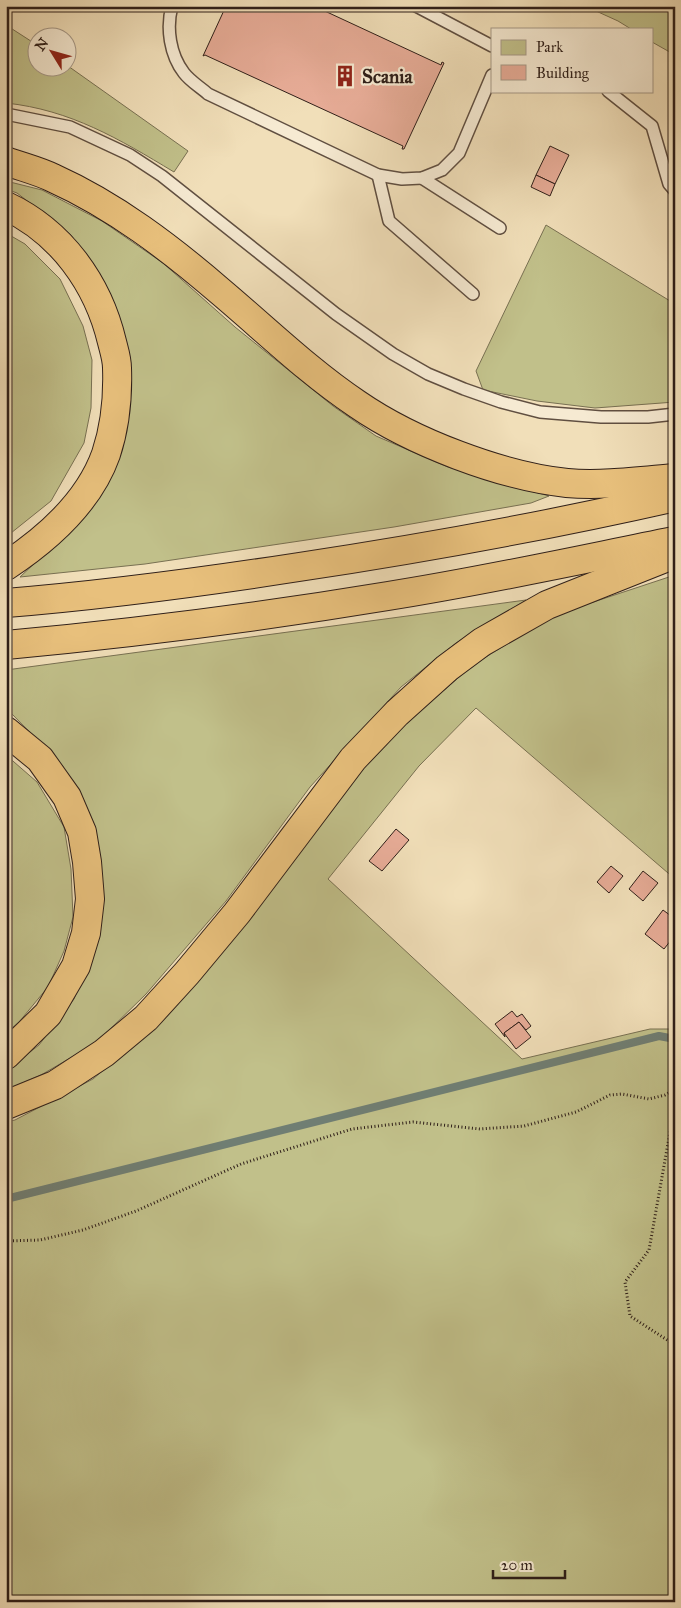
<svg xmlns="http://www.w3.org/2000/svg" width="681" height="1608" font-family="'IM FELL Great Primer',serif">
<rect width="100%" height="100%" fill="#f1dfb9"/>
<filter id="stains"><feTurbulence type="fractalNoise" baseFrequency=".004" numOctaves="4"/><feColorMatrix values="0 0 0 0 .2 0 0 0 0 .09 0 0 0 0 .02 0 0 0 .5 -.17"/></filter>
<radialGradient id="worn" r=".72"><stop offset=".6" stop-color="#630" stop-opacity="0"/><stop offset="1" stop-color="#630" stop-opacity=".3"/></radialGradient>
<!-- green -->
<g fill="#c1c08a" stroke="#787052">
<polygon points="585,6 675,6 675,55 652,42 652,29 631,29 618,21"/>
<path d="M6,25l31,20 1,23h30v-2l120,85 -14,21c-55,-33 -103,-62 -168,-69z"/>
<polygon points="6,181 42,190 102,221 163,263 235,327 333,406 376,436 448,467 549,496 531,503 394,527 145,564 20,577 71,529 110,472 130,406 123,349 100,276 71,235 17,193 6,189"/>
<polygon points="546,225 675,304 675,402 595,408 537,401 483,390 476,371"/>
<polygon points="6,233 25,244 60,279 83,326 92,360 91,408 84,443 51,501 6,537"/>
<polygon points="675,575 675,879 476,708 419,766 328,879 522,1059 650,1029 675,1029 675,1207 673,1211 675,1228 675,1602 6,1602 6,1122 15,1120 93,1079 167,1016 262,900 384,742 473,665 554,615"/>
<polygon points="526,600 456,643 401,687 310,787 226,901 146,994 96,1043 41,1075 6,1090 6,1071 39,1045 74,999 95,946 93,825 62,765 11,713 6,711 6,670"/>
<polygon points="6,755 37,782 64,827 71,869 73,917 64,951 48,987 19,1022 6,1033"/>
</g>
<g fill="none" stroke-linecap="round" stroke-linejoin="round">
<!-- stream -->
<polyline stroke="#707e73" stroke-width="8" points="6,1199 659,1036 675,1039"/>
</g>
<!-- building -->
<g fill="#e7ac97" stroke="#2f1f19">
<polygon points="226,6 314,6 441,65 442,62 444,63 404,149 402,149 403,146 205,55 203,56"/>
<polygon points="550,146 569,155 555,184 536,175"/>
<polygon points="536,175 555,184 550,196 531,187"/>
<polygon points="396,829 409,840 382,871 369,861"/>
<polygon points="611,866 623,876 609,893 597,882"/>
<polygon points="643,871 658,883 643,901 629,889"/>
<polygon points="663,910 675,919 675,935 664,949 645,934"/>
<polygon points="512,1011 517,1017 522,1014 531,1026 526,1030 519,1022 504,1033 505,1037 495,1024"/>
<polygon points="519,1022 531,1037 516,1049 504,1033"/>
</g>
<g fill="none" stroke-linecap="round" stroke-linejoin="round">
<!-- lane casing -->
<g stroke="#604f41" stroke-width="14">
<g id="lane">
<path d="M172,6c-6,22 -2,49 12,67 6,8 16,14 24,21l170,81 24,4 20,-1 20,-8 17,-17 33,-78"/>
<polyline points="416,6 492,46"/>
<polyline points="608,91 652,126 669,184 675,191"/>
<polyline points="6,114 70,127 130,155 162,176 336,314 393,354 428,374 464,389 501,402 540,412 601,417 648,417 675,414"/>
<polyline points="378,175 389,221 473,294"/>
<polyline points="422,178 500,228"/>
</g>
</g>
<!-- highway casing -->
<g stroke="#2f1f19" stroke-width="30">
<g id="highway">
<path d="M6,161c16,6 33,10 47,17 62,28 117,70 168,114 45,38 87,79 136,112 55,38 144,72 210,79 35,3 73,-2 108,-5"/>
<path d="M6,206c55,26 92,77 106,136 2,8 5,17 5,26 1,28 -2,59 -11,86 -17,48 -59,85 -100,112"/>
<path d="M6,603c98,-8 196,-21 293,-36 126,-19 252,-42 376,-70"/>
<path d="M6,645c128,-12 255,-28 382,-49 96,-15 191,-36 286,-55"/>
<polyline points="6,731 40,759 67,797 82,832 87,862 90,899 86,933 76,966 48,1014 6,1055"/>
<polyline points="6,1105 55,1085 104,1053 146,1018 187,973 237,913 353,759 397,713 447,668 482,642 547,605 675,554"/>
</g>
</g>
<!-- path -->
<g stroke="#2f1f19" stroke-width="3" stroke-dasharray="1 2.5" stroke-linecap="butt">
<polyline points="675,1104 649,1250 625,1282 630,1316 675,1345"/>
<polyline points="6,1241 40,1240 83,1230 136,1211 241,1164 352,1129 413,1122 480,1129 524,1126 576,1112 610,1095 622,1094 649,1099 665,1095 675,1089"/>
</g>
<!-- lane -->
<use href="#lane" stroke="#f6ead2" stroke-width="11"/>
<!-- highway -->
<use href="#highway" stroke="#e8c07c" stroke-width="28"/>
</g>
<!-- icons -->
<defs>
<g id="building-bare" transform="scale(1.725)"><path d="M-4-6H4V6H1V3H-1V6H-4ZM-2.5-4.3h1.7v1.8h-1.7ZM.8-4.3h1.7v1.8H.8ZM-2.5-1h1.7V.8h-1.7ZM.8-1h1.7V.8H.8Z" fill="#8f2418" stroke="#f6ead2" stroke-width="2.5" paint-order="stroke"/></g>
</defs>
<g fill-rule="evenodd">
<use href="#building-bare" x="345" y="76"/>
</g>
<g text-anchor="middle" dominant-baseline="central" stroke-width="4.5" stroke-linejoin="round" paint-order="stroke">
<!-- poi labels -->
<g font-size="19" font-weight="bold" fill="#2f1f19" stroke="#f6ead2" text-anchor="start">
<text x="362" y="76">Scania</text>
</g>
</g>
<!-- margin -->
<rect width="681" height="1608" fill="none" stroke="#f1dfb9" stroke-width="25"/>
<rect x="8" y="8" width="666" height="1593" fill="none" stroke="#2f1f19" stroke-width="2.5"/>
<rect x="12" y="12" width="656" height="1583" fill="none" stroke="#2f1f19"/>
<!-- legend -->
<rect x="491" y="28" width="162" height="65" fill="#f6ead2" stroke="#a69988"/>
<rect x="501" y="40" width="25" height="15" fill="#c1c08a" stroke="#a69988"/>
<text x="536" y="52" font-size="15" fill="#2f1f19">Park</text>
<rect x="501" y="65" width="25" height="15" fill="#e7ac97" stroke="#a69988"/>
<text x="536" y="78" font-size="15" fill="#2f1f19">Building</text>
<!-- north arrow -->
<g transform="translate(52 52) rotate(307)"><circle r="24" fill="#f6ead2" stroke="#a69988"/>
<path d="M0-4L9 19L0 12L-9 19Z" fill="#8f2418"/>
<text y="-8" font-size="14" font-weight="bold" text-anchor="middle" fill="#2f1f19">N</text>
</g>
<!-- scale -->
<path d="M493 1570v8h72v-8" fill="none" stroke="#2f1f19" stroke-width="2.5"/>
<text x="501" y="1570" font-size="15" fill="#2f1f19" stroke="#f6ead2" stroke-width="4" paint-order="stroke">20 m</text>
<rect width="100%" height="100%" filter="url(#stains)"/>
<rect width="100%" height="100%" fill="url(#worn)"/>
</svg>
